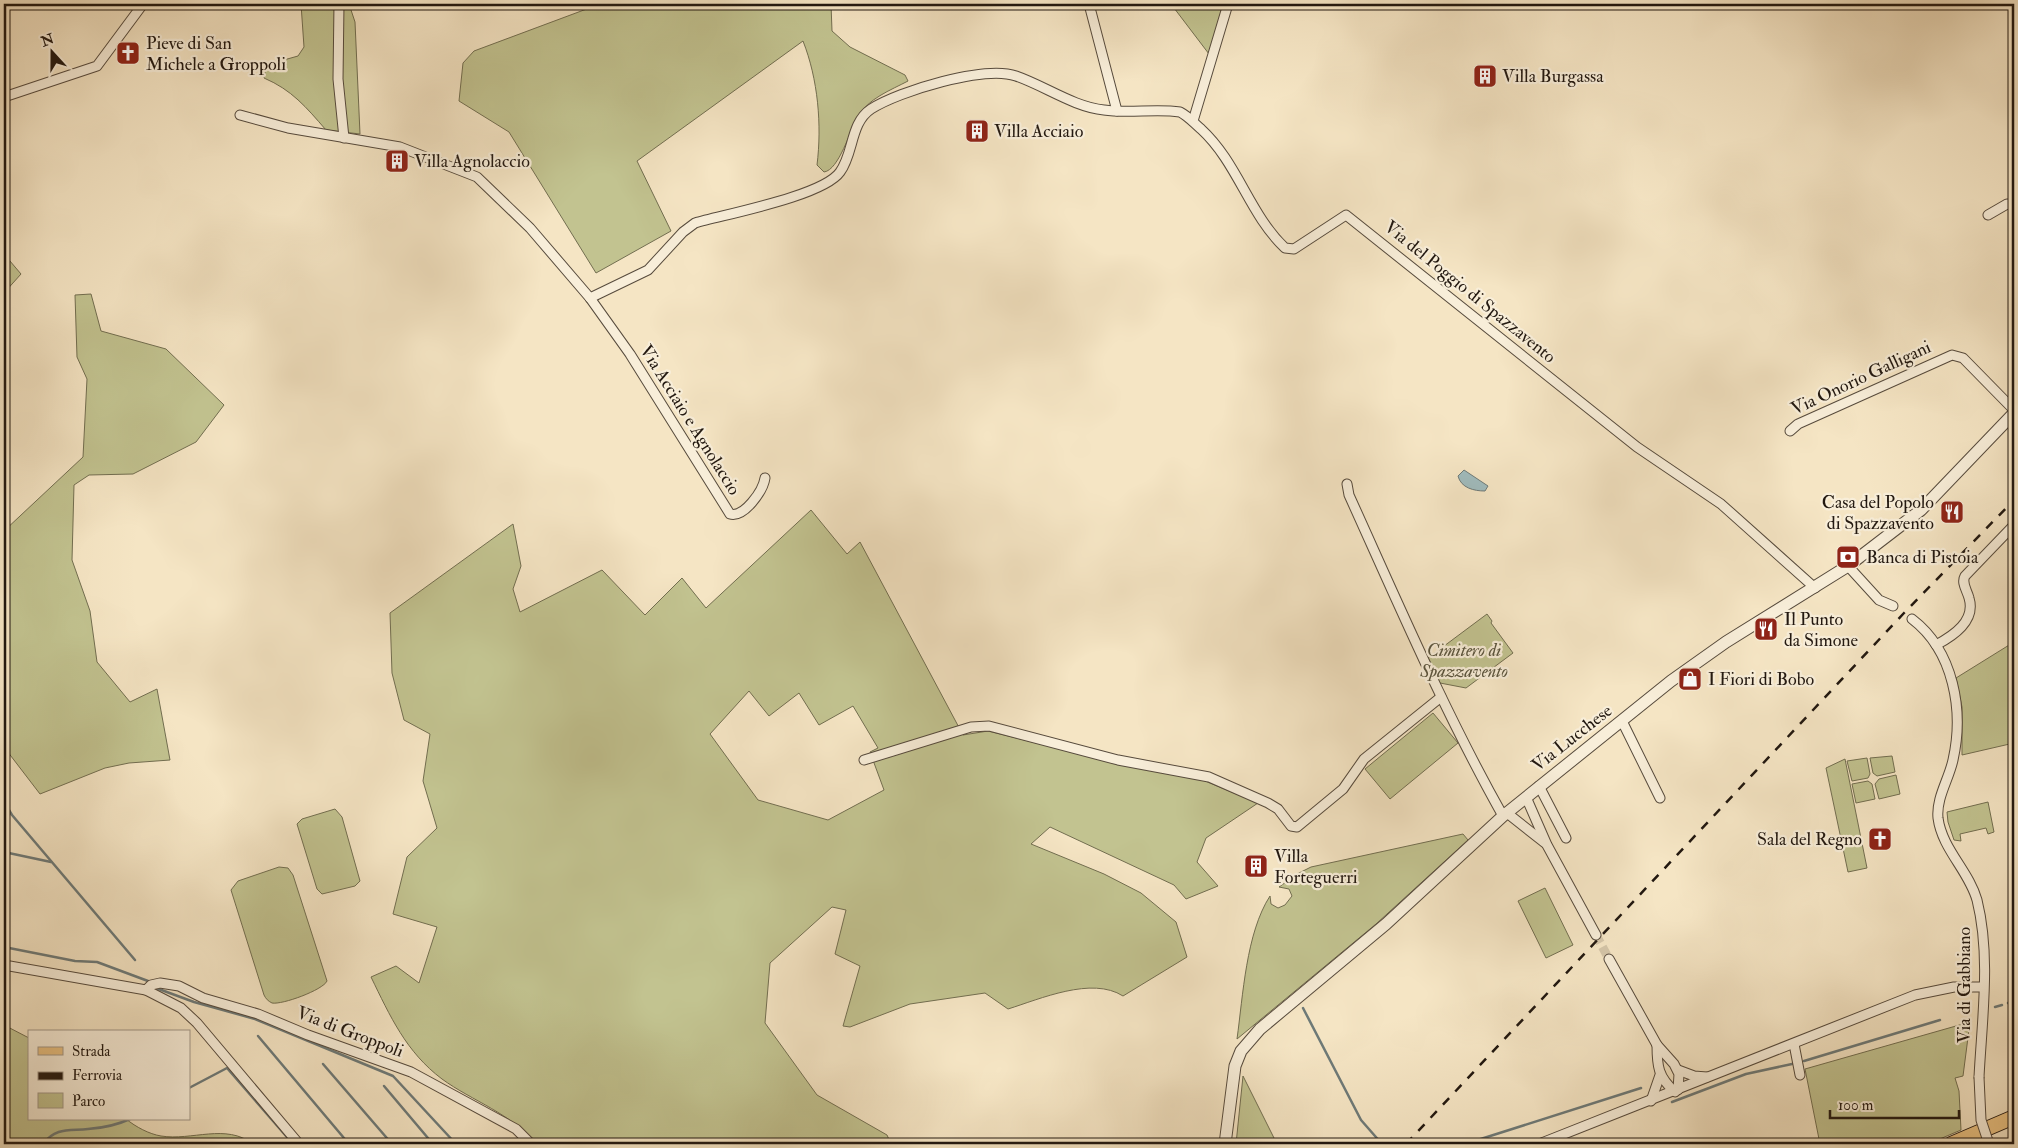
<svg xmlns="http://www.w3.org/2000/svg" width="2018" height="1148" font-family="'IM FELL Double Pica',serif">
<rect width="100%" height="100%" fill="#f5e5c4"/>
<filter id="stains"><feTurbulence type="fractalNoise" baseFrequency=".004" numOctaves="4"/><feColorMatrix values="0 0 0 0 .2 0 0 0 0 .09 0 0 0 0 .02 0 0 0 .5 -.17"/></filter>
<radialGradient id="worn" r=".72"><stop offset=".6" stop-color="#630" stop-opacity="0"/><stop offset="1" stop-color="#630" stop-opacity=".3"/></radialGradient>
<!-- green -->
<g fill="#c2c390" stroke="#726e50" fill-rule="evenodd">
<path d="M301,4h48l6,18 5,112 -34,-4c-20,-23 -34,-40 -62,-52l2,-13 32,-9 6,-9z"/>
<path d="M600,4h231l1,27 18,16 55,28 3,6c-17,9 -41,18 -50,36 -8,13 -19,53 -34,55l-7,-7c5,-40 1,-86 -14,-124l-166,120 34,70 -75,42 -87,-141 -50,-31 4,-38 11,-12z"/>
<polygon points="1171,4 1225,4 1209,54"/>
<polygon points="4,254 21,274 4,293"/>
<polygon points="91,294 101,331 166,349 224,405 196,442 133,474 89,475 74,485 72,560 90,611 97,662 130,702 157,689 170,760 129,763 105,768 40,794 4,747 4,531 83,457 87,379 77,357 75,295"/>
<path d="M811,510l36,44 13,-12 103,193 25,-4 117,29 93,18 60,25 -52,35 -9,24 21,24 -32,13 -12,-14 -124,-58 -19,17 73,30 37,19 35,29 11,35 -64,39c-31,-20 -83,3 -115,13l-23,-16 -75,11 -60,23 -7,-1 17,-60 -25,-12 11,-44 -14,-3 -62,56 -5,60 52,72 70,40 4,9h-356c-22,-30 -63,-43 -93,-65 -36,-27 -52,-63 -71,-102l25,-11 23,17 18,-56 -44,-13 14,-57 30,-29 -14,-47 7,-47 -26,-14 -12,-47 -2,-60 123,-89 8,42 -8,23 7,23 82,-42 43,45 37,-37 24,30zM749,691l20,25 30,-23 20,32 34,-19 25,42 -8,4 14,38 -56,30 -70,-20 -48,-66z"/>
<polygon points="1487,614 1492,621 1491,623 1513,653 1466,688 1440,683 1428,658"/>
<polygon points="2014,642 2014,743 1962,755 1962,707 1956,678"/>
<polygon points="1433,713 1458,743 1390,799 1365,769"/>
<polygon points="1892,756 1895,772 1877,776 1873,773 1870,758"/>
<polygon points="1867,758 1870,774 1868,778 1852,781 1847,761"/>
<polygon points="1845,759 1867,868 1848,872 1826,768"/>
<polygon points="1896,775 1900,794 1879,799 1875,784 1879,779"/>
<polygon points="1868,781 1872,784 1875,799 1856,803 1852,784"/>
<polygon points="1988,802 1994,832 1988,834 1986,828 1960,834 1961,841 1954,840 1948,822 1947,812"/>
<polygon points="335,809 342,817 360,881 355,886 322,894 317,889 297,824 302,819"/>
<path d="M1463,834l5,6 -92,84 -139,115c6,-43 9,-106 33,-143l1,8 7,4 7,-3 7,-9 -3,-7 -10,-2 20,-14 12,-6z"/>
<path d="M279,867l9,1 5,7 34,106c-4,9 -45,24 -55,22 -4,-2 -6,-4 -8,-8l-33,-105 7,-9z"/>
<polygon points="1545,888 1573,945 1546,958 1518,901"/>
<polygon points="1970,1022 1963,1076 1955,1078 1959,1091 1961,1130 1928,1144 1820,1144 1805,1069"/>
<path d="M4,1025l25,13v81h97c10,8 23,15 35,17 31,5 65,-13 92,8h-249z"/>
<polygon points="1243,1076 1277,1144 1236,1144"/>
</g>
<!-- water -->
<path fill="#a0bcbe" stroke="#6e7a78" d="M1464,470l24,16 -3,5c-11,0 -24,-3 -27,-15z"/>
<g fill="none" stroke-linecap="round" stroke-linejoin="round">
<!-- stream -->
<g stroke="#6e7a78" stroke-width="2.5">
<polyline points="4,802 12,815 135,960"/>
<polyline points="4,852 51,862"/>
<polyline points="4,947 75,961 97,962 148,981"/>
<polyline points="156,988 194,1002 255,1019 393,1076 456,1144"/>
<polyline points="2008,1003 2014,1001"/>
<polyline points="1995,1007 2002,1005"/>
<polyline points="1303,1008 1361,1120 1382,1144"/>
<polyline points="258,1036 349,1144"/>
<polyline points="1804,1061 1940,1020"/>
<polyline points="323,1064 392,1144"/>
<polyline points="384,1086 433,1144"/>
<polyline points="189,1088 227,1068 293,1144"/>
<polyline points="1672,1102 1746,1074 1792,1064"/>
<path d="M43,1144c13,-17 26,-13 45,-15 15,-1 29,-4 42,-10"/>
<polyline points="1465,1144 1641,1088"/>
</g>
<!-- minor-tunnel -->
<polyline stroke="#d5c6a9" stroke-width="9" stroke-dasharray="9 4.5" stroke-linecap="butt" points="1596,935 1609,959"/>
<!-- minor casing -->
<g stroke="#574b3d" stroke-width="11">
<g id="minor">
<polyline points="339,4 338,79 344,138"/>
<polyline points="1089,4 1117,111"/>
<polyline points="4,97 97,66 143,4"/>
<path d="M240,115l48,13 112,19 77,30 53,51 60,70 40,56 100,160c14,4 33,-23 35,-36"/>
<polyline points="1193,121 1228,4"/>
<polyline points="1988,215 2007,204 2014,204"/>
<path d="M590,298l58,-28 35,-38 12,-9c31,-9 128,-27 145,-51 14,-19 10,-49 31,-63 28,-18 114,-44 145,-33 29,10 58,31 88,34 25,4 51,-2 76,2 8,4 14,11 21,17 37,34 48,85 84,119l9,1 52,-34 291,232 84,57 94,84"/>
<polyline points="1790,431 1798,424 1952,355 1963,358 2014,410"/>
<path d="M1347,484l2,11c49,108 96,218 154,321"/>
<polyline points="1848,566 1879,600 1893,606"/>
<path d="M1912,619c42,32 52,92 41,141 -4,19 -17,38 -15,58 4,31 31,53 39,82 14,56 5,119 2,177"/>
<path d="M1936,645c17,-9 40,-24 33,-47 -2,-8 -8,-15 -4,-22l49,-51"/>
<polyline points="1622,721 1660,798"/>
<polyline points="864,760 971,727 989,726 1118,760 1209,777 1268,803 1278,809 1291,826 1297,827 1343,789 1364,759 1441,697"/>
<polyline points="1539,786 1566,838"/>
<polyline points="1526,797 1547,845 1596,935"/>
<polyline points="1507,813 1545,843"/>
<polyline points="1609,959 1657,1045 1674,1064 1679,1074 1678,1090"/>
<polyline points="4,965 146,990 181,1008 197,1023 299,1144"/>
<polyline points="146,990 151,985 160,983 179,986 203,998 258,1014 308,1035 411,1072 516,1129 531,1144"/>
<polyline points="1794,1044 1800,1075"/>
<path d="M1657,1045c0,21 1,32 18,47"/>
<polyline points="1678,1070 1694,1076 1707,1077"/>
<polyline points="1651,1101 1660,1075"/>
<polyline points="1539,1144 1915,995 1954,987 1983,987"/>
</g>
</g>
<!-- tertiary casing -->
<g stroke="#574b3d" stroke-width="13">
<polyline id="tertiary" points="1225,1144 1235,1066 1241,1051 1260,1029 1386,924 1503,816 1671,681 1726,642 1848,566 1921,510 2014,413"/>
</g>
<!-- primary casing -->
<g stroke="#221810" stroke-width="16">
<polyline id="primary" points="1951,1144 2014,1117"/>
</g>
<!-- minor -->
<use href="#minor" stroke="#f8eed9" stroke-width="9"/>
<!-- tertiary -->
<use href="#tertiary" stroke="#f8eed9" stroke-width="11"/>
<!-- primary -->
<use href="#primary" stroke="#eac282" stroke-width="14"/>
<!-- rail -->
<polyline stroke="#221810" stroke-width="2.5" stroke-dasharray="9 9" stroke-linecap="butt" points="1406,1144 1904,613 2014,500"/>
<!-- minor-bridge casing -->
<g stroke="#574b3d" stroke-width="11" stroke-linecap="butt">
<polyline id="minor-bridge" points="1979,1077 1981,1120 1989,1144"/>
</g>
<!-- minor-bridge -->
<use href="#minor-bridge" stroke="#f8eed9" stroke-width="9"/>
</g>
<!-- icons -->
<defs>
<g id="church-square" transform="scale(1.25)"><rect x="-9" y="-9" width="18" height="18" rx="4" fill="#8f2418" stroke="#f8eed9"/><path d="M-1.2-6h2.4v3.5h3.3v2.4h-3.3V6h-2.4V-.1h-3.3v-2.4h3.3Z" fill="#fff"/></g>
<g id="building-square" transform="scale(1.25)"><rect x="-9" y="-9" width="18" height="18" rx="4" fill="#8f2418" stroke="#f8eed9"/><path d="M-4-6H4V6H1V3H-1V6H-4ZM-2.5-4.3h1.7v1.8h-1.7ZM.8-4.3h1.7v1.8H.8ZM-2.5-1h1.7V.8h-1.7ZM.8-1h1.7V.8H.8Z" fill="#fff"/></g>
<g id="restaurant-square" transform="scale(1.25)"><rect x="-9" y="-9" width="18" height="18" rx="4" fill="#8f2418" stroke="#f8eed9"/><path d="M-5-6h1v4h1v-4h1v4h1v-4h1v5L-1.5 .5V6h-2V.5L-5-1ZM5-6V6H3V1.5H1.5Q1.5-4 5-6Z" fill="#fff"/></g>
<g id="bank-square" transform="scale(1.25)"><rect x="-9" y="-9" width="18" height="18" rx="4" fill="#8f2418" stroke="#f8eed9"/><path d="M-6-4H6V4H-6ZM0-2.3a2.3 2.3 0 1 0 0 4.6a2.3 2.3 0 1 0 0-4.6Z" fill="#fff"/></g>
<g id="shop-square" transform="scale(1.25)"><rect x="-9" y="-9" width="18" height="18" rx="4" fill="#8f2418" stroke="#f8eed9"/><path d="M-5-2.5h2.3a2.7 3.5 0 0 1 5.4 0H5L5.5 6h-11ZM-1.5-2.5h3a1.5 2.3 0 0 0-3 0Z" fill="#fff"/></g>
</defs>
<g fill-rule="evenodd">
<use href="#church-square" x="128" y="53"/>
<use href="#building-square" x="1485" y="76"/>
<use href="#building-square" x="977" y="131"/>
<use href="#building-square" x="397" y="161"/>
<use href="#restaurant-square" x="1952" y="512"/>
<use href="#bank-square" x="1848" y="557"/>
<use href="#restaurant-square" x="1766" y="629"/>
<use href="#shop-square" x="1690" y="679"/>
<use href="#church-square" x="1880" y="839"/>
<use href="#building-square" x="1256" y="866"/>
</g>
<g text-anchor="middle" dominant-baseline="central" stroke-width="4.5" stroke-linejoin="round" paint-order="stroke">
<!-- poi labels -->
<g font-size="18" fill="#221810" stroke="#f8eed9" text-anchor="start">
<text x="146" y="43">Pieve di San<tspan x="146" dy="21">Michele a Groppoli</tspan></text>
<text x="1502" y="76">Villa Burgassa</text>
<text x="994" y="131">Villa Acciaio</text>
<text x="414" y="161">Villa Agnolaccio</text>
<text x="1934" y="502" text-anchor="end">Casa del Popolo<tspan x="1934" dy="21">di Spazzavento</tspan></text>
<text x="1866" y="557">Banca di Pistoia</text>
<text x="1784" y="619">Il Punto<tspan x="1784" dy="21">da Simone</tspan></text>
<text x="1708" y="679">I Fiori di Bobo</text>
<text x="1862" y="839" text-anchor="end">Sala del Regno</text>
<text x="1274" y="856">Villa<tspan x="1274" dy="21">Forteguerri</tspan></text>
</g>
<!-- street labels -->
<g font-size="18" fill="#221810" stroke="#f8eed9">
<text transform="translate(1470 292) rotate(39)">Via del Poggio di Spazzavento</text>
<text transform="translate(1861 378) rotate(-25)">Via Onorio Galligani</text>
<text transform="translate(690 420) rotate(58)">Via Acciaio e Agnolaccio</text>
<text transform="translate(1572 738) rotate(-38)">Via Lucchese</text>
<text transform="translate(1964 985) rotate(-90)">Via di Gabbiano</text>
<text transform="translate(350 1032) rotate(21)">Via di Groppoli</text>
</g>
<!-- park labels -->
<g font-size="18" font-style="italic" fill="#5a543d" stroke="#f8eed9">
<text x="1464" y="650">Cimitero di<tspan x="1464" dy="21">Spazzavento</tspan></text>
</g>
</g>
<!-- margin -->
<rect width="2018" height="1148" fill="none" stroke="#f5e5c4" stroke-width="20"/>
<rect x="5" y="5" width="2008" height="1138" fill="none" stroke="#221810" stroke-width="2.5"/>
<rect x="10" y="10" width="1998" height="1128" fill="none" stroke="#221810"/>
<!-- legend -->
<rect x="28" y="1030" width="162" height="90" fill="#f8eed9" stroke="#a29889"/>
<rect x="38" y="1047" width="25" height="8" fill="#eac282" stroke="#a29889"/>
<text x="72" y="1056" font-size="15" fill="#221810">Strada</text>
<rect x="38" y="1072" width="25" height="8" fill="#221810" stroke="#a29889"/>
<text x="72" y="1080" font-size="15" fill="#221810">Ferrovia</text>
<rect x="38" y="1093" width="25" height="15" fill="#c2c390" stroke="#a29889"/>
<text x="72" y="1106" font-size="15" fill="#221810">Parco</text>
<!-- north arrow -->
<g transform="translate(52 52) rotate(339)" stroke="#f8eed9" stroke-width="4" paint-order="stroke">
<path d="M0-4L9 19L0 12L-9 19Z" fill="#221810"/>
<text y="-8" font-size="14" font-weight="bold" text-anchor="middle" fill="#221810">N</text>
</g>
<!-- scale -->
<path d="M1830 1110v8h129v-8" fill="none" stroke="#221810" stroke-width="2.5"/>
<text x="1838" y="1110" font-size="15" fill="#221810" stroke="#f8eed9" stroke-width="4" paint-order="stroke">100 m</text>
<rect width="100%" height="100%" filter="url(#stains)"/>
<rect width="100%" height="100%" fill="url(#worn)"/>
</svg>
